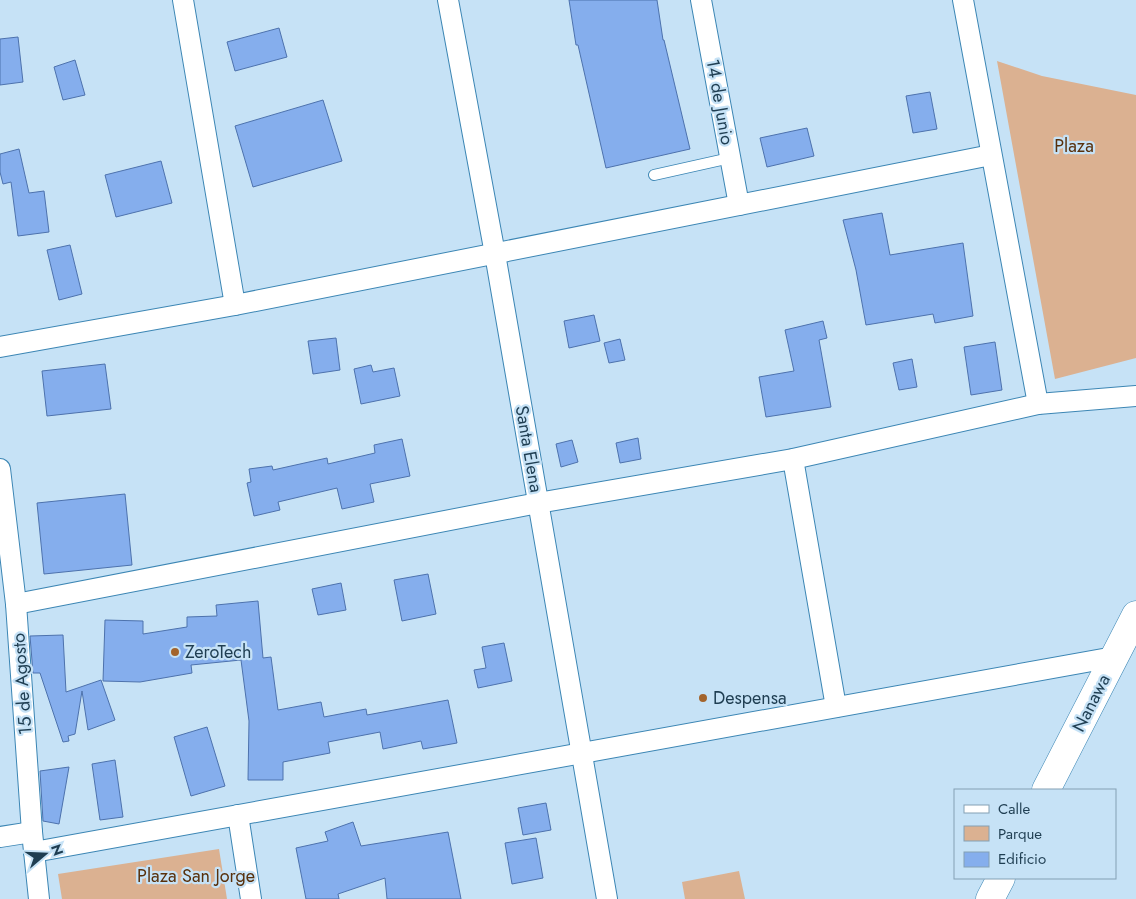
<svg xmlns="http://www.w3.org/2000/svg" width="1136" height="899" font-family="Jost,sans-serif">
<rect width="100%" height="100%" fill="#c6e2f6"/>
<!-- park -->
<g fill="#dbb191">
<polygon points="997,61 1042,76 1136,95 1136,358 1055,379"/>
<polygon points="219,849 227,899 62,899 58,874"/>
<polygon points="739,871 745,899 685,899 682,882"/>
</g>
<!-- building -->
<g fill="#85aeed" stroke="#4d72ad">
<polygon points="569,0 657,0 663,40 664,40 690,149 606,168 578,45 576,45"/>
<polygon points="279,28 287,57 235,71 227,42"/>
<polygon points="18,37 23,82 0,85 0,39"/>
<polygon points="75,60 85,95 63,100 54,67"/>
<polygon points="930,92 937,129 913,133 906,96"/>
<polygon points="323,100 342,161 253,187 235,126"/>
<polygon points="807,128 814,156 767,167 760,138"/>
<polygon points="19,149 29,193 44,191 49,232 18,236 11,182 3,184 0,172 0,154"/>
<polygon points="161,161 172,203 116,217 105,175"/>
<polygon points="882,213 890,255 963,243 973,316 935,323 933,314 866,325 856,270 843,220"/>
<polygon points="70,245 82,294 59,300 47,250"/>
<polygon points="594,315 600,341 569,348 564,321"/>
<polygon points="823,321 827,338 819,340 831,407 766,417 759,377 794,371 785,330"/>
<polygon points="336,338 340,370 313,374 308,341"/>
<polygon points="620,339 625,360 609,363 604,343"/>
<polygon points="995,342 1002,390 971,395 964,347"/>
<polygon points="912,359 917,387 899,390 893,363"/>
<polygon points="105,364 111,409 47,416 42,371"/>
<polygon points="371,365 373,372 394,368 400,396 361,404 354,369"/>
<polygon points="638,438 641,459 620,463 616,443"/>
<polygon points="402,439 410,476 370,484 374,502 342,509 337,488 278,502 280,510 254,516 247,483 251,482 249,469 272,466 273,470 327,458 328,464 375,453 374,445"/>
<polygon points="572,440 578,462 561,467 556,444"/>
<polygon points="125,494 132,565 44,574 37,503"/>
<polygon points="428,574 436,614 402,621 394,580"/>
<polygon points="341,583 346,610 318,615 312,589"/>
<polygon points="258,601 263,658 271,657 278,710 321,702 324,717 366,709 367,715 448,700 457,743 423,749 421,741 383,749 380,732 328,742 330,753 283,762 283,780 248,780 249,721 241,660 191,665 192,673 140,682 103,681 105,620 143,621 143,634 187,627 187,617 217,616 216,605"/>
<polygon points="63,635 66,692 101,680 115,720 88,730 82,691 75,734 68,736 69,741 63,742 40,673 33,673 30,636"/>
<polygon points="504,643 512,681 478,688 474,670 486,668 482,647"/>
<polygon points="207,727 225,786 191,796 174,737"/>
<polygon points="115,760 123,817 100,820 92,764"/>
<polygon points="69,767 59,824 43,821 40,771"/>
<polygon points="546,803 551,830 523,835 518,808"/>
<polygon points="353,822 361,846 448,832 461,899 387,899 385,878 338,894 339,899 306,899 296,848 328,841 325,832"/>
<polygon points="536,838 543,878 512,884 505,843"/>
</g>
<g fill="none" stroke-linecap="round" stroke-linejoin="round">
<!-- lane casing -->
<g stroke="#3c86b4" stroke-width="12">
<polyline id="lane" points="654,175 730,158"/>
</g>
<!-- street casing -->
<g stroke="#3c86b4" stroke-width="22">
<g id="street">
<polyline points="183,0 235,305"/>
<polyline points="448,0 495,254 607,899"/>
<polyline points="701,0 739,205"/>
<polyline points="963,0 1038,404"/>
<polyline points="0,347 235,305 991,155"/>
<polyline points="793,459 836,707"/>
<polyline points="0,469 16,604 32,832 39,899"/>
<polyline points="16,604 538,503 793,459 1038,404 1136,396"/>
<polyline points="238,815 251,899"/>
<polyline points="0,837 32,832"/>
<polyline points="34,852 1114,657"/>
</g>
</g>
<!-- secondary casing -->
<g stroke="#3c86b4" stroke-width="29">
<g id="secondary">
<polyline points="1046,790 1136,615"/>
<polyline points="990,899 1001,878"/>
</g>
</g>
<!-- lane -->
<use href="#lane" stroke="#fff" stroke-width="10"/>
<!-- street -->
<use href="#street" stroke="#fff" stroke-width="20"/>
<!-- secondary -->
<use href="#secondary" stroke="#fff" stroke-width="28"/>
</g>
<!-- markers -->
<g fill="#a3642c" stroke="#c6e2f6" stroke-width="2">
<circle cx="175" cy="652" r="5"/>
<circle cx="703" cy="698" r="5"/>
</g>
<g text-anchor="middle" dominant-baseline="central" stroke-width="4.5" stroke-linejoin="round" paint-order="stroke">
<!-- street labels -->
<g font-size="18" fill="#1f3e52" stroke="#c6e2f6">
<text transform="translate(720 102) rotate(80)">14 de Junio</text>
<text transform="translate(529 449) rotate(80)">Santa Elena</text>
<text transform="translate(22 684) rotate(-94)">15 de Agosto</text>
<text transform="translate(1091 703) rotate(-63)">Nanawa</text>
</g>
<!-- park labels -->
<g font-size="18" fill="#58300b" stroke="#c6e2f6">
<text x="1074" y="146">Plaza</text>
<text x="196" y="876">Plaza San Jorge</text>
</g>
<!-- poi labels -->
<g font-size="18" fill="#1f3e52" stroke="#c6e2f6" text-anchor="start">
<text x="185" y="652">ZeroTech</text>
<text x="713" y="698">Despensa</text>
</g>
</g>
<!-- legend -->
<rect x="954" y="789" width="162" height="90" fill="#c6e2f6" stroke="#83a0b4"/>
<rect x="964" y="805" width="25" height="8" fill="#ffffff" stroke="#83a0b4"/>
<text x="998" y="814" font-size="15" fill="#1f3e52">Calle</text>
<rect x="964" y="826" width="25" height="15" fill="#dbb191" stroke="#83a0b4"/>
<text x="998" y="839" font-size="15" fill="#1f3e52">Parque</text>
<rect x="964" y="852" width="25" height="15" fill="#85aeed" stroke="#83a0b4"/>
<text x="998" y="864" font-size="15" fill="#1f3e52">Edificio</text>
<!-- north arrow -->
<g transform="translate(45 854) rotate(71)" stroke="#c6e2f6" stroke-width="4" paint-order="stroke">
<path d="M0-4L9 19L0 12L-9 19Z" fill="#1f3e52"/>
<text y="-8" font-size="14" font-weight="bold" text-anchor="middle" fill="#1f3e52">N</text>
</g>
</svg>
